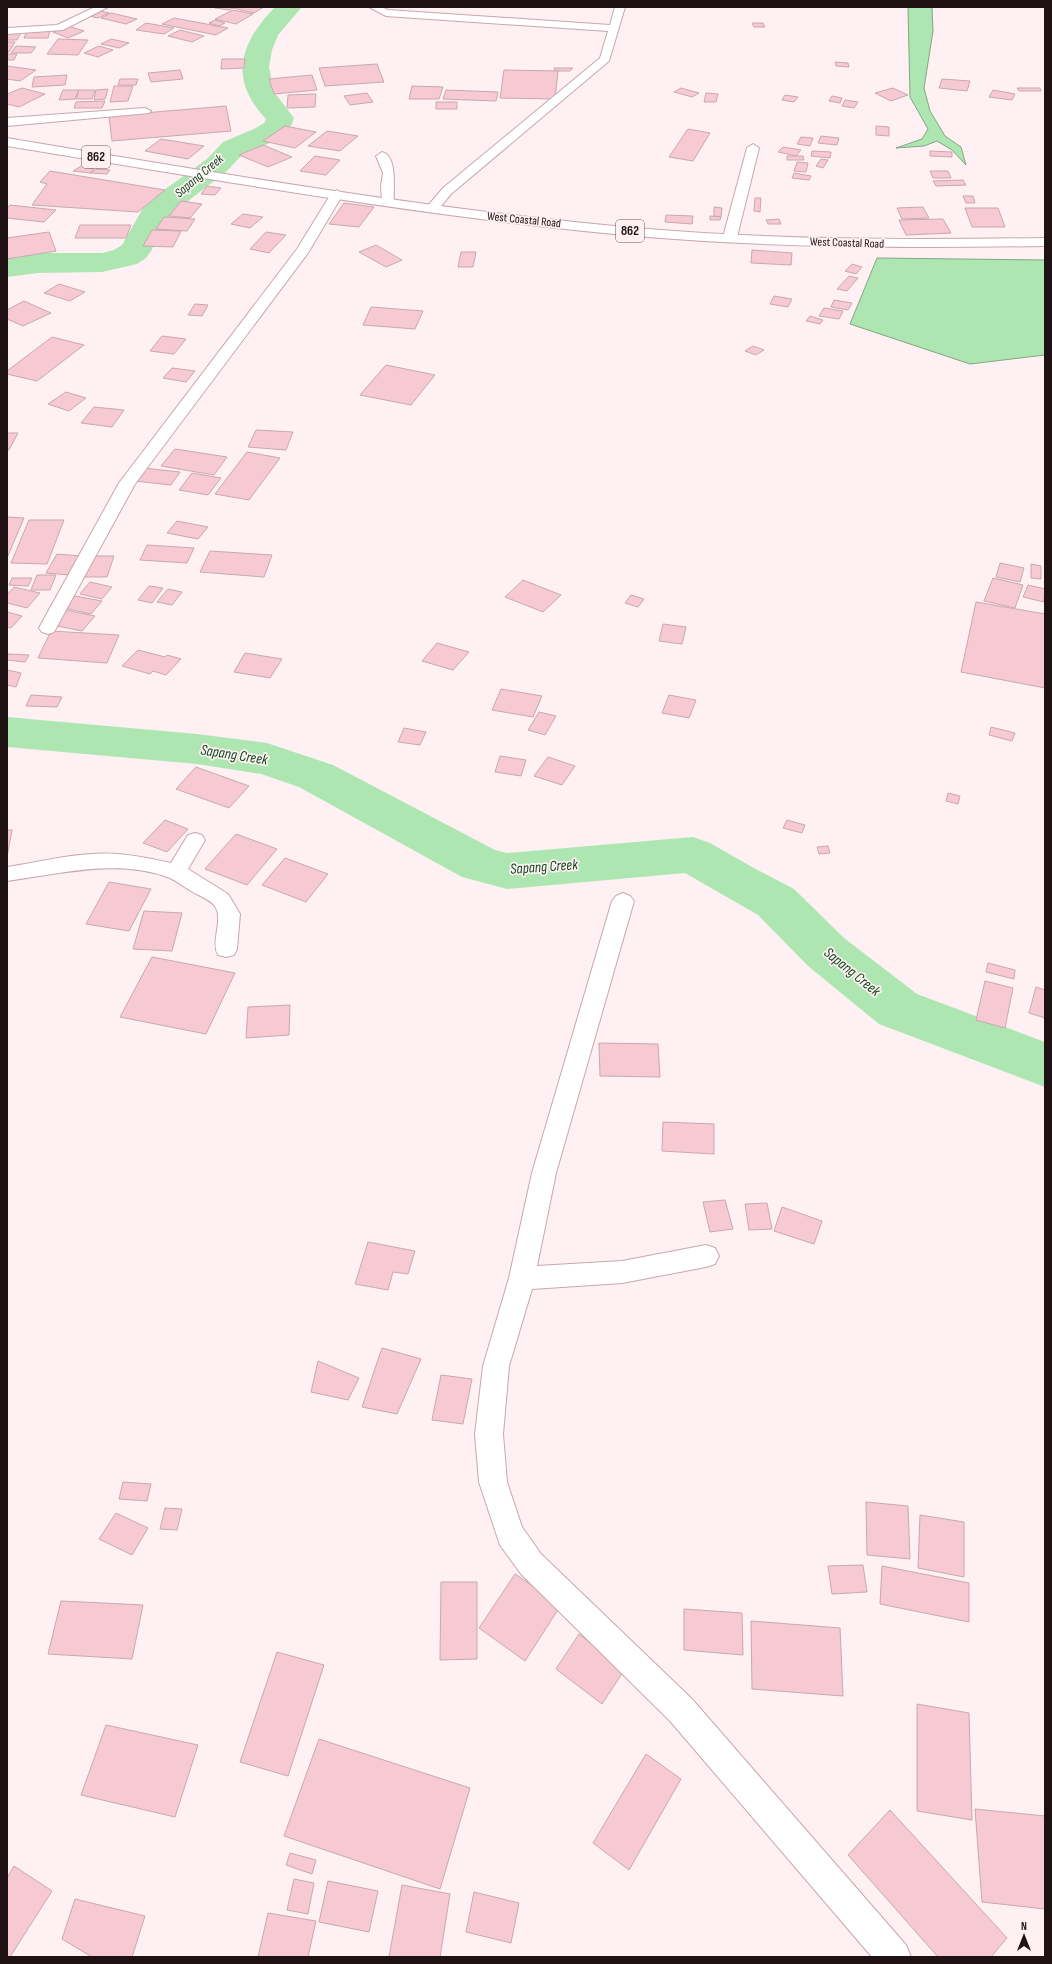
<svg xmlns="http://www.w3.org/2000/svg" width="1052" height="1964" font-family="'Sofia Sans Condensed',sans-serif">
<rect width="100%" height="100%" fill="#fef0f3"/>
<!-- water -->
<g fill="#aee6b2" stroke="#83a683">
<polygon points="908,7 932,7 933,31 924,88 930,111 945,136 961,147 966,165 952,150 937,141 924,146 896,148 922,139 928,129 910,97"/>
<polygon points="877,258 1045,260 1045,355 970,364 850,324"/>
</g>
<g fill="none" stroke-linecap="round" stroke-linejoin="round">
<!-- river -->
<g fill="#aee6b2" fill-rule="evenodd">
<path d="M275,7h27l-24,28 -6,15 -3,17 5,25 20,26 -2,6 -12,15 -37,15 -16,17 -57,44 -19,36 -5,7 -9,6 -35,8 -64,1 -31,4v-20l31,-4h64l12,-3 8,-5 24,-42 61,-44 16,-17 31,-13 10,-6 2,-4c-38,-40 -26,-76 9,-112z"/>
<polygon points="7,717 197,734 267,743 333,765 495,850 507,853 693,837 710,843 752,867 794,889 844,938 917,994 1045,1042 1045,1087 879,1024 808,966 758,915 685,873 507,889 462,877 299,787 261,774 197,764 7,747"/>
</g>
</g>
<!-- building -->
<g fill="#f7c9d3" stroke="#c9a8af">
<polygon points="217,7 235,7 229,10 215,8"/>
<polygon points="236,7 264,7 254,13 233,8"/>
<polygon points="233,10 253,14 236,24 215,19"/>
<polygon points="100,11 109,13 98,18 89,16"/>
<polygon points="111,13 137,19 126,24 101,18"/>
<polygon points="174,18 228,28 216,35 162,24"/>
<polygon points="215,20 225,23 219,26 209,23"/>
<polygon points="146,23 174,28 164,34 136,30"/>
<polygon points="752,23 763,23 765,27 754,27"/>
<polygon points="68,26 84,31 68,38 53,32"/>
<polygon points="50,30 48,38 24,38 27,31"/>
<polygon points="180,30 204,36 192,42 168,36"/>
<polygon points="7,32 21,32 17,40 7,40"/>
<polygon points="58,39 88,40 78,55 47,54"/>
<polygon points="111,39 129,43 119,48 101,44"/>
<polygon points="7,42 15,42 9,52 7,52"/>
<polygon points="16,46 36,47 31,53 11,53"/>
<polygon points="99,46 113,50 98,57 84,53"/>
<polygon points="7,54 17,54 14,60 7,60"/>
<polygon points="222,59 245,59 244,68 221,69"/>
<polygon points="835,62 848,63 849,67 836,66"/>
<polygon points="377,64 384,82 325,86 319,68"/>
<polygon points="7,66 36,70 20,81 7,79"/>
<polygon points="554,68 573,68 570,71 555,71"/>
<polygon points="180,70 183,79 151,82 148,73"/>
<polygon points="504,70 558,71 555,99 500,98"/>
<polygon points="67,75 65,85 32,87 34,77"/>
<polygon points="312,75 317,90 274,94 269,79"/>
<polygon points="120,79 138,79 136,85 118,85"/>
<polygon points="942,79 970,81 967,91 939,88"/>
<polygon points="114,86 133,86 128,101 110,102"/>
<polygon points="412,86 443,87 439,99 409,99"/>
<polygon points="22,88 45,94 19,107 7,104 7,94"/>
<polygon points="681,88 699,93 692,97 674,92"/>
<polygon points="893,88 908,95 891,101 875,93"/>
<polygon points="1017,88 1040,88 1041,91 1019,91"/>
<polygon points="108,89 105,99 94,100 96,90"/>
<polygon points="63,90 79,90 75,99 59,100"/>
<polygon points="79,90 95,90 92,99 76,99"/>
<polygon points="446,90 498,92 496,101 443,99"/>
<polygon points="993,90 1015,94 1012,100 989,97"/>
<polygon points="367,93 373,102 350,105 344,96"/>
<polygon points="706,93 718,94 716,102 704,102"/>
<polygon points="316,94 315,107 287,108 288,95"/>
<polygon points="785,95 798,97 794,102 782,100"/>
<polygon points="832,96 842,98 840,103 829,101"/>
<polygon points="845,100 858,102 854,108 842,106"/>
<polygon points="105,101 102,108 74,108 76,102"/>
<rect x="436" y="102" width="21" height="7"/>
<polygon points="226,106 231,131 112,141 109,116"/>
<polygon points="285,126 316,132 295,148 263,141"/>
<polygon points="876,126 889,127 889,136 876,135"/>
<polygon points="688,129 710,133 693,161 669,157"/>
<polygon points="327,131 358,136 340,151 308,146"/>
<polygon points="821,136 839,138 837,145 818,143"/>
<polygon points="801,137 813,138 810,146 797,144"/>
<polygon points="161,139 204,146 188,159 145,151"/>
<polygon points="263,145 292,157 268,167 239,155"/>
<polygon points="783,147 801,150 796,156 778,152"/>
<polygon points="812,151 831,152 830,158 811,156"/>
<polygon points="930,151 952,152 952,157 930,156"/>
<polygon points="315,156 340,160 326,175 300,171"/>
<polygon points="787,156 803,156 804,160 787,160"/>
<polygon points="821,159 828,160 823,168 816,166"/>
<polygon points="797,162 808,163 806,172 794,171"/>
<polygon points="81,166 94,169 90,173 73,171"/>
<polygon points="97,169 110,170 107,174 90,173"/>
<polygon points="50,171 165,190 138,212 32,205 47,184 40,182"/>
<polygon points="930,171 948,171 951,178 933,178"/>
<polygon points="794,173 811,176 809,180 792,178"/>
<polygon points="963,180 966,185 936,186 933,181"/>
<polygon points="207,186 221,188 215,195 201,194"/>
<polygon points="963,196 973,196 975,203 966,203"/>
<polygon points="755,198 761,198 760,212 754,211"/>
<polygon points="181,201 202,204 190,218 169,216"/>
<polygon points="344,203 374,207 359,227 329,224"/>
<polygon points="10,205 56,210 44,222 7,218 7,208"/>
<polygon points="714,207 722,208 721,217 714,216"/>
<polygon points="923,207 929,218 902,219 897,208"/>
<polygon points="965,208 998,208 1005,227 972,227"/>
<polygon points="243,214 263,217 250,228 231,224"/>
<polygon points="666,215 693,216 692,224 665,222"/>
<polygon points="710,216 721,217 720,220 710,220"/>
<polygon points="164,217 195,219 187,231 156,229"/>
<polygon points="779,219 781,224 768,224 766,220"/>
<polygon points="943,219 951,233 906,235 899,220"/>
<polygon points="80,225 131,225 126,238 75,238"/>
<polygon points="152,230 181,231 173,247 143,246"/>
<polygon points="49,232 56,251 7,259 7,238"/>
<polygon points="266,232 286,235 269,253 250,249"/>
<polygon points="376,245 402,260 386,267 359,252"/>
<polygon points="752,250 792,253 791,265 751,263"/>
<polygon points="461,252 476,252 473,267 458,267"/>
<polygon points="852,264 862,267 856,274 845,271"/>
<polygon points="849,276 858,278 847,291 837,289"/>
<polygon points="59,284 85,292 70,301 44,293"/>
<polygon points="774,296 792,299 788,307 770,304"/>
<polygon points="834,300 852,303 848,310 831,307"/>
<polygon points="24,301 51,313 23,326 7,319 7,310"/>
<polygon points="195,304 208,305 202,316 188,315"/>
<polygon points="371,307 423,311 415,329 363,325"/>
<polygon points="824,308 843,311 839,319 819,316"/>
<polygon points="810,316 823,320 820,324 806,321"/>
<polygon points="162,336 186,339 174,354 150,351"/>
<polygon points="52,337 84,345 37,381 7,374 7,371"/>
<polygon points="753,346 764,350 756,355 745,351"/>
<polygon points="386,365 435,375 411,405 360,395"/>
<polygon points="172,368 195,371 186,382 163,378"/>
<polygon points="66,392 86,398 69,411 48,404"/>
<polygon points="94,407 124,410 112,427 81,423"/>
<polygon points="256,430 293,432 286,450 248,447"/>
<polygon points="7,433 18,433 9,450 7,450"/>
<polygon points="175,449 227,457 214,475 161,466"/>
<polygon points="247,452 280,458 249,500 215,494"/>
<polygon points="144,468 180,472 171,485 135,481"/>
<polygon points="192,473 221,478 208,495 179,490"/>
<polygon points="7,517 24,518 7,558"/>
<polygon points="29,520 64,520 47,564 11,563"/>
<polygon points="177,521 208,527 198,539 167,533"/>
<polygon points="147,545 194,548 187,563 140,560"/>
<polygon points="210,551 272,555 264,577 200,572"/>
<polygon points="57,554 81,556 70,575 46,573"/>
<polygon points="92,556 114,556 107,577 85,577"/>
<polygon points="1000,563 1024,568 1020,582 996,577"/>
<polygon points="1031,564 1041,566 1041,579 1031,578"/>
<polygon points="37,575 56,575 50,590 31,590"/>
<polygon points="12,578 32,578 28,586 9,585"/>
<polygon points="993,578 1023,585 1015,608 984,601"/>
<polygon points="523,580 561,595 543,612 505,597"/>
<polygon points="90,582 112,587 102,599 80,594"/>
<polygon points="1028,585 1045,589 1044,602 1023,597"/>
<polygon points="149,586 163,588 152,603 138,600"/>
<polygon points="14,587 40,593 27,608 7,603 7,595"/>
<polygon points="168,589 182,592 172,605 157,602"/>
<polygon points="631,595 644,599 638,607 625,603"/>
<polygon points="75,596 102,601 91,614 64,608"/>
<polygon points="976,602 1045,614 1045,688 961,672"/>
<polygon points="65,610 95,616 82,631 52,625"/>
<polygon points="7,612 22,616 11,628 7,627"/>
<polygon points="663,624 686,627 682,644 659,641"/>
<polygon points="51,631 119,635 107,663 38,658"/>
<polygon points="437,643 469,652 453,670 422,661"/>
<polygon points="138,650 165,657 167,655 181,659 166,675 153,671 150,674 122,666"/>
<polygon points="245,653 282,659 270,678 234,672"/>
<polygon points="8,654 29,655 25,662 7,660"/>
<polygon points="7,670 21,673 16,687 7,685"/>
<polygon points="501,689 542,696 533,717 492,710"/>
<polygon points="31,695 62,697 57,707 26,706"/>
<polygon points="669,695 696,700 689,718 662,713"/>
<polygon points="539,712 556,716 545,735 528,730"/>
<polygon points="991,727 1015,733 1012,741 989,735"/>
<polygon points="404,728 426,732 420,745 398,742"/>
<polygon points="500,756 526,760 521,776 495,772"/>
<polygon points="548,757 575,766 562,785 534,776"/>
<polygon points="196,767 249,786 229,808 176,789"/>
<polygon points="948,793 960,796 958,804 946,801"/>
<polygon points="165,820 188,829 167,852 143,843"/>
<polygon points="787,820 805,825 802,833 783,828"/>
<polygon points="7,830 12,830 7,857"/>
<polygon points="236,834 277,849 247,885 205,869"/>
<polygon points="828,846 830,853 819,854 817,847"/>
<polygon points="285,858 328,874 306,902 262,885"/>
<polygon points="109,882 151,889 129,931 86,924"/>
<polygon points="144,911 182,913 172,951 133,949"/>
<polygon points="152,957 235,973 206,1034 120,1017"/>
<polygon points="988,963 1015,970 1014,979 986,972"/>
<polygon points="985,981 1013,988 1005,1028 976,1020"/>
<polygon points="1036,987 1045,990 1045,1018 1029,1013"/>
<polygon points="290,1005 289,1035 246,1038 248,1007"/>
<polygon points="599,1043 658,1044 660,1077 600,1076"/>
<polygon points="663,1122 714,1124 714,1154 662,1151"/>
<polygon points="725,1200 733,1229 710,1232 703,1202"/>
<polygon points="767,1203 772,1229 749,1230 745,1204"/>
<polygon points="782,1207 822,1221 814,1244 774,1231"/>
<polygon points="368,1242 415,1251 408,1274 393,1272 388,1290 355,1284"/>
<polygon points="382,1348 421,1359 397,1414 362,1407"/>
<polygon points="318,1361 359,1378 348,1400 311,1392"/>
<polygon points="441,1375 472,1379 463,1424 432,1420"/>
<polygon points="123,1482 151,1484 147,1501 119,1499"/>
<polygon points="866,1502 908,1506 910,1559 867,1555"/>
<polygon points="165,1508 182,1509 177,1530 160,1529"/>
<polygon points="116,1513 148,1528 132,1555 99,1539"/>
<polygon points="920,1515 964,1522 964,1577 918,1568"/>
<polygon points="863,1565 867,1592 832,1594 828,1566"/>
<polygon points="882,1566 969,1583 969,1622 880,1604"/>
<polygon points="515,1574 561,1605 525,1661 479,1628"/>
<polygon points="441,1582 477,1582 477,1659 440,1660"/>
<polygon points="61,1601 143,1605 132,1659 48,1654"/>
<polygon points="684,1609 742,1613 743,1655 684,1650"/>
<polygon points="751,1621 840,1628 843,1696 752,1689"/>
<polygon points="579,1634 625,1669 602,1704 556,1669"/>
<polygon points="277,1652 324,1665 288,1776 240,1762"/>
<polygon points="917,1704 969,1713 972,1820 917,1811"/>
<polygon points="106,1725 198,1745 175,1817 81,1795"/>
<polygon points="319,1739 470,1788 440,1889 284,1836"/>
<polygon points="646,1754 681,1779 629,1870 593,1843"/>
<polygon points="975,1809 1045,1816 1045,1909 982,1902"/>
<polygon points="890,1810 1007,1938 991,1957 938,1957 848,1855"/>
<polygon points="290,1853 316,1860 312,1874 286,1865"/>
<polygon points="14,1866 52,1891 10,1957 7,1957 7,1878"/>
<polygon points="294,1879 314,1883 308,1914 287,1910"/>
<polygon points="328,1881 378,1891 369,1932 319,1922"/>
<polygon points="402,1885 450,1894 440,1957 389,1957"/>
<polygon points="474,1892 519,1903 511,1943 466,1932"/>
<polygon points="75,1899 145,1916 132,1957 92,1957 62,1939"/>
<polygon points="268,1913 316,1921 308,1957 258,1957"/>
</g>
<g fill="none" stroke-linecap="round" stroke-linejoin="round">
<!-- minor casing -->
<g stroke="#c8a7ae" stroke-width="2">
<g id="minor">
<polygon points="95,7 108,7 63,30 7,34 7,28 57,25"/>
<polygon points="369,7 382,7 388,10 610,25 615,7 625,7 609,61 451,194 437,211 432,212 426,208 443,188 600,58 608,31 386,16"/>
<polygon points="145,108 151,111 149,113 7,126 7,118"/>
<polygon points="753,144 759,148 737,237 735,240 725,240 723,237 747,148"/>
<path d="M382,152c16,4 11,37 12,50l-6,4 -6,-4 -1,-16 2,-13 -7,-17z"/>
<polygon points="337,190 343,194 308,253 135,484 54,632 48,634 42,632 39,628 119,483 297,249 331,194"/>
<path d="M195,833l7,2 3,5 -17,29 40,25 12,20 -3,35 -3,6 -8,2 -8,-2c-8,-15 7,-36 -4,-50 -5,-6 -17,-10 -23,-14 -7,-4 -14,-10 -21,-13 -51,-20 -111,-4 -163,3v-14c34,-5 75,-16 109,-13 19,1 37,5 55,9l17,-28z"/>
<polygon points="623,893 630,896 634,901 556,1173 537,1266 622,1261 706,1245 715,1248 719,1256 715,1264 706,1267 622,1283 532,1289 509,1366 503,1434 507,1482 522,1527 541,1554 692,1699 906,1945 911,1957 872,1957 670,1721 521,1574 500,1545 479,1482 475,1434 483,1366 509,1278 532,1173 612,901 616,896"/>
</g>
</g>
<!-- major casing -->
<g stroke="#c8a7ae" stroke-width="2">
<path id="major" d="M7,138c209,35 418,71 629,90 136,12 272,12 409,10v8c-137,2 -273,2 -409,-10 -211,-19 -420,-56 -629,-90z"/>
</g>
<!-- minor -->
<use href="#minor" fill="#fff" fill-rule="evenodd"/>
<!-- major -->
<use href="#major" fill="#fff" fill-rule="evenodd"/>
</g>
<g text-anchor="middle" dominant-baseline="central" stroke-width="3.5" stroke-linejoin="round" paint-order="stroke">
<!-- far-street labels -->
<g font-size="12" fill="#1e1215" stroke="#fef0f3">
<text transform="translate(524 220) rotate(6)">West Coastal Road</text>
<text transform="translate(847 243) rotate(2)">West Coastal Road</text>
</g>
<!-- shield labels -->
<g fill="#fef0f3" stroke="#615558" stroke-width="1">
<rect x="82" y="146" width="28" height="22" rx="3"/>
<rect x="616" y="220" width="28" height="22" rx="3"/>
</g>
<g font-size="13" font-weight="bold" fill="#1e1215">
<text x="96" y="157">862</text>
<text x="630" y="231">862</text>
</g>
<!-- far-water labels -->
<g font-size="13" font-style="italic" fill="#0d4a1b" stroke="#fef0f3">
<text transform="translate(199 176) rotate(-40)">Sapang Creek</text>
</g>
<!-- water labels -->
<g font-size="15" font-style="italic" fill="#0d4a1b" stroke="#fef0f3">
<text transform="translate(234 755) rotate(9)">Sapang Creek</text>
<text transform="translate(544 867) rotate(-4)">Sapang Creek</text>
<text transform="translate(852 972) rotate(39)">Sapang Creek</text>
</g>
</g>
<!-- border -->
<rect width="1052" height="1964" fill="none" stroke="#1e1215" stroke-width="16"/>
<!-- north arrow -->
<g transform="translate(1024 1936)" stroke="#fef0f3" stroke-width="3" paint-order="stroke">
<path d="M0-3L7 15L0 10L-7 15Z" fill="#1e1215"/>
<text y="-6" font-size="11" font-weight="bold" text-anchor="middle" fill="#1e1215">N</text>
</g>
</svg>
